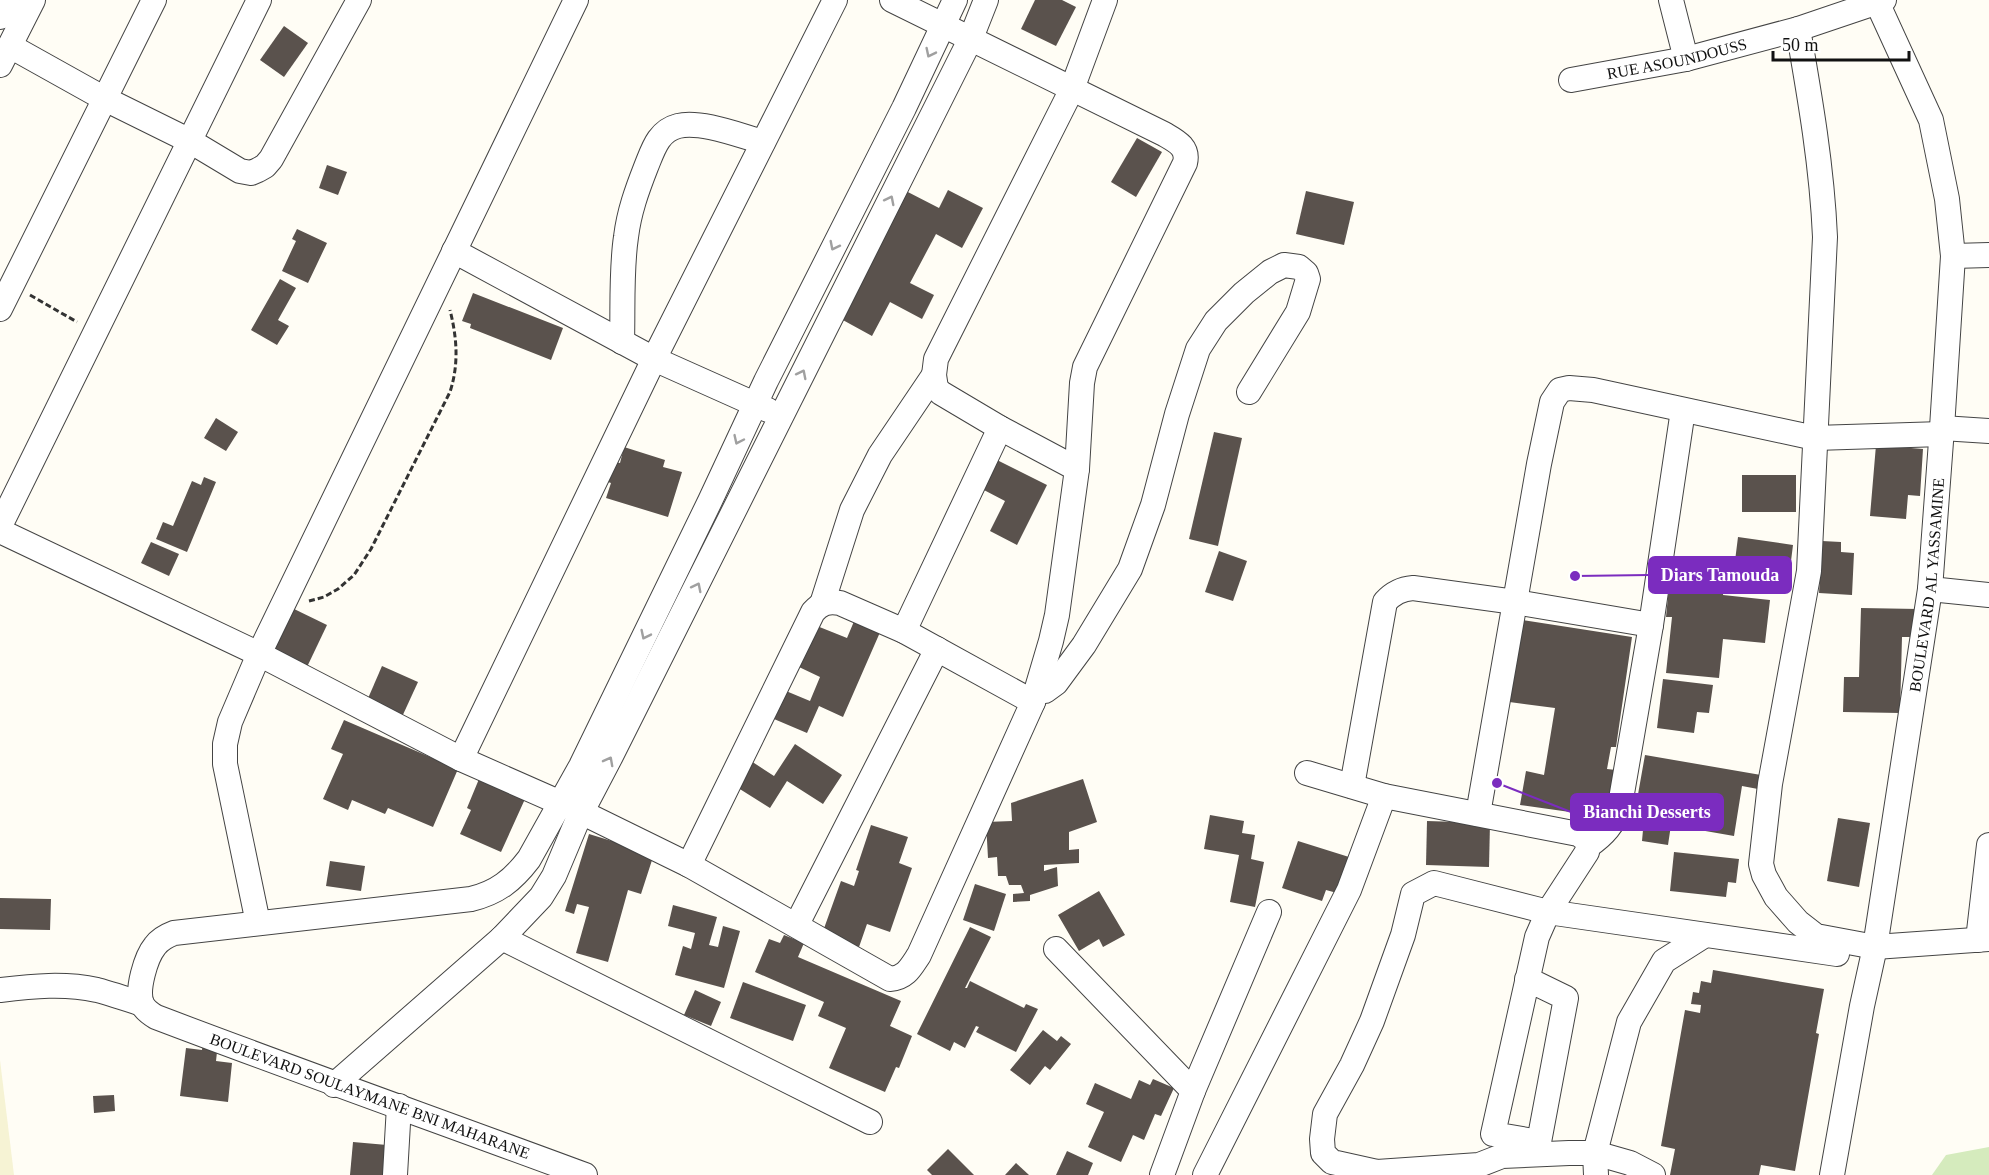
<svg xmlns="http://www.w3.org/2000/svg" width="1989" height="1175" font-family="'Times New Roman',serif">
<rect width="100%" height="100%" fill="#fffdf5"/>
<!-- farmland -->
<polygon fill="#f6f3d4" points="0,1060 14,1175 0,1175"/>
<!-- green -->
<polygon fill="#d5ebbd" points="1989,1147 1989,1175 1932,1175 1946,1155"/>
<!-- building -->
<g fill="#5a524d">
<polygon points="1035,0 1062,0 1076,7 1056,46 1021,29"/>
<polygon points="284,26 308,43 284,77 260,60"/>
<polygon points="1137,138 1162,152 1136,197 1111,182"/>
<polygon points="327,165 347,172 338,195 319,188"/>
<polygon points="902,189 939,208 948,190 983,208 962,248 936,234 910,283 934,295 922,319 890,302 872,336 841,319"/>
<polygon points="1306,191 1354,202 1344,245 1296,234"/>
<polygon points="297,229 327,243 308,283 282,271 296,241 292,239"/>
<polygon points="280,279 296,288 278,320 289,326 277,345 251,330"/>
<polygon points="473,293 563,328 551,360 470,328 471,324 462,321"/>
<polygon points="216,418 238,432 226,451 204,438"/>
<polygon points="1214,432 1242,438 1218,546 1189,539"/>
<polygon points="1876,445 1923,449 1920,496 1908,495 1906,519 1870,516"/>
<polygon points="624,447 665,460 663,467 682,472 668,517 606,498 611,483 602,480 608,460 620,463"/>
<polygon points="997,460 1047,485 1017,545 990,531 1005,501 982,489"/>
<rect x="1742" y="475" width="54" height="37"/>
<polygon points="204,477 216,482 187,552 156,539 163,522 173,526 192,481 201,485"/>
<polygon points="1738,537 1793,545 1789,577 1734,569"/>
<polygon points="1822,541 1841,542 1841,552 1854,553 1852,595 1819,593"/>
<polygon points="151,542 179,554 169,576 141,563"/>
<polygon points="1219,551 1247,561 1233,601 1205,592"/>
<polygon points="1677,563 1726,568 1723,595 1770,600 1765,643 1723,639 1719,678 1666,673 1672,617 1666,617 1669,587 1675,587"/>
<polygon points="290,607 327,625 307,667 270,649"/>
<polygon points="1861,608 1918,609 1917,637 1902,637 1900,713 1843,712 1844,677 1859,677"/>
<polygon points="855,619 881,630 843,717 819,706 807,733 774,719 786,691 810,701 820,677 799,667 817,626 847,638"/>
<polygon points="1523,620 1632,637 1616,747 1611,747 1607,769 1616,770 1611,808 1579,803 1577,813 1520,805 1526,771 1544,775 1555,708 1502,701"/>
<polygon points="382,666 418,682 401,719 366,703"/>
<polygon points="1663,679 1713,685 1709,713 1697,712 1694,733 1657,728"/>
<polygon points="344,720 458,769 433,827 388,808 385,814 352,800 348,810 323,799 343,754 331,749"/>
<polygon points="795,744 842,775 823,804 787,781 770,808 735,786 751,761 774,776"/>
<polygon points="1645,755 1761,775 1758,789 1742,786 1734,836 1671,825 1668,845 1642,841 1643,830 1632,828"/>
<polygon points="479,779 525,799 501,852 460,834 471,810 467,808"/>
<polygon points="1083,779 1097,822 1069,832 1069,850 1079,849 1079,863 1044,865 1044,871 1057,867 1058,886 1030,895 1030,901 1013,902 1013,894 1024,893 1021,885 1009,885 1006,876 998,876 997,857 988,858 986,822 1012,821 1011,803"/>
<polygon points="1210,815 1244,821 1242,833 1255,835 1251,859 1264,862 1255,907 1230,902 1239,855 1204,849"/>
<polygon points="1838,818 1870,823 1859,887 1827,881"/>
<polygon points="1427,821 1490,823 1489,867 1426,865"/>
<polygon points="871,825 908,837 899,863 912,868 890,932 867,924 859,947 822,934 841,881 854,886 859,871 856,870"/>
<polygon points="589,834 654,854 641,894 628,890 608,962 576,953 589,907 577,904 574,914 565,911"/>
<polygon points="1298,841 1349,857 1337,893 1326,890 1322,901 1282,888"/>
<polygon points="1674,852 1739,859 1736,883 1728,882 1726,897 1670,891"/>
<polygon points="330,861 365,866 361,891 326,886"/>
<polygon points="975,884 1006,894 994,931 963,920"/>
<polygon points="1099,891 1125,935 1103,947 1099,939 1079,951 1058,915"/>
<polygon points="0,898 51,899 50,930 0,929"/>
<polygon points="673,905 717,917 709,945 718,947 723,926 740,931 724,988 675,975 683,946 691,949 695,933 668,926"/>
<polygon points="970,927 991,937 965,988 967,988 970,981 1024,1008 1026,1004 1038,1009 1016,1052 976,1032 979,1027 976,1026 965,1048 954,1042 950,1051 917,1034"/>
<polygon points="784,935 804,943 798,957 901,1001 890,1026 912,1036 899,1068 896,1067 885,1092 829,1068 846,1028 818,1016 824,1002 755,972 769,939 780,943"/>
<polygon points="1713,970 1824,989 1816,1033 1819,1034 1795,1171 1761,1165 1759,1175 1670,1175 1675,1149 1661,1146 1685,1010 1700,1013 1701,1005 1691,1004 1693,992 1699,993 1701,981 1711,983"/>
<polygon points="743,982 806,1005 793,1041 730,1018"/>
<polygon points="695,990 721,1002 711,1026 684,1015"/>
<polygon points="1043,1030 1057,1041 1061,1036 1071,1044 1050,1070 1045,1066 1030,1085 1010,1070"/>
<polygon points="203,1041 218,1043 216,1061 232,1063 228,1102 180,1096 186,1048 202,1050"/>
<polygon points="1153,1079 1174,1088 1161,1116 1155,1114 1144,1140 1133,1135 1121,1162 1088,1147 1104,1112 1086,1104 1095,1083 1131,1099 1139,1080 1150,1085"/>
<polygon points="114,1095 115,1111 94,1113 93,1096"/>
<polygon points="353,1142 387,1145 385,1175 350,1175"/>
<polygon points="948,1149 974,1175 932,1175 927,1170"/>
<polygon points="1067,1151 1093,1163 1088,1175 1056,1175"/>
<polygon points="1016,1163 1029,1175 1005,1175"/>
</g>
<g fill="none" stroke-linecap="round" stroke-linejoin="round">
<!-- minor casing -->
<g stroke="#444" stroke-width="26">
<g id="minor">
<polyline points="1671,0 1686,59"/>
<polyline points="0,17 8,0"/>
<path d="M1798,29c12,69 24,138 27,208l-16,334 -39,213 -9,80 3,11 12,22 22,25 18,14 59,11 114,-8"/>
<polyline points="10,46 105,99 190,141 240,171 251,173 258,170 265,166 271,159 359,0"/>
<polyline points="0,65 33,0"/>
<path id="s1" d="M1571,80l115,-21 112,-30 86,-29"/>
<polyline points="454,251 654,359 768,410"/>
<polyline points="1953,256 1989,255"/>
<polyline points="0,309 154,0"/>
<path d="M622,342c1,-34 -1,-72 4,-105 3,-25 11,-47 20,-70 7,-17 12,-36 32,-41 22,-6 63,10 85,16"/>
<polyline points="1942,428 1989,431"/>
<polyline points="1077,469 1000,428 941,393 936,388 934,375 936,359 941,349 1072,89 1105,0"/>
<polyline points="0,526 259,0"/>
<path d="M0,531l259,123 202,105 120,53 108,53 201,114c16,-1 21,-12 29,-24l114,-253 18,-61 6,-26 20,-146 5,-86 3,-16 100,-204c4,-16 -9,-22 -21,-29l-272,-134"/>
<polyline points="1930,589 1989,595"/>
<polyline points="822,604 852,510 880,455 934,375"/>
<polyline points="904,631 1000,428"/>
<polyline points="1038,688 1045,691 1056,683 1084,645 1130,569 1153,505 1177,414 1198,349 1216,321 1244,293 1270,272 1284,265 1299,267 1306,273 1308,279 1298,312 1249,392"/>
<polyline points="461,759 654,359 835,0"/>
<path d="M1307,773l77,23 194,38c8,5 11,8 9,18l-39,60 -11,25 -44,197 46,8 27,-144 -39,-19"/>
<path d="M1352,786l33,-184c8,-9 16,-13 28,-14l102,14 136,23"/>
<polyline points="1478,814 1539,464 1552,402 1560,390 1569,388 1593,390 1815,438 1942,434"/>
<path d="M1588,846c16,-11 26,-22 32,-41l31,-180 32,-215"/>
<path d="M689,865l124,-253c8,-9 15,-11 27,-9l64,28 129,71"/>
<polyline points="258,923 225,764 225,744 230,722 259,654 576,0"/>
<polyline points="797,924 937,649"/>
<polyline points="502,938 870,1122"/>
<polyline points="1978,940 1989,845"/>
<polyline points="1056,949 1193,1091"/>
<path d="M0,990c33,-4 65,-7 97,0 15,4 30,9 45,14"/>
<polyline points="334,1085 502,938 541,897 554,876 578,819 611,756 971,38 986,0"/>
<polyline points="395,1175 399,1106"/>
<path d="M585,1175c-143,-53 -287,-104 -429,-158 -5,-3 -11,-7 -14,-13 -6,-14 4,-47 13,-58 5,-7 11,-10 19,-13l297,-34c26,-6 42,-19 58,-40l52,-93 129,-265 56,-120 138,-273 51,-108"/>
<polyline points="1162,1175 1193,1091 1269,912"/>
<polyline points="1205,1175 1349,890 1384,796"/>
<polyline points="1596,1175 1595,1153 1629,1022 1664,961 1705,935"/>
<polyline points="1653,1175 1630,1163 1595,1153 1569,1153 1502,1156 1479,1165 1377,1172 1332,1162 1323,1153 1322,1139 1325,1114 1352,1065 1372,1021 1403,935 1413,894 1434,883 1548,912 1837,954"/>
<path id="s2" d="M1832,1175l30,-169 13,-59 55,-358 12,-161 11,-172 -6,-57 -16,-79 -55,-120"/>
</g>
</g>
<!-- path -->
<g stroke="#333" stroke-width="3" stroke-dasharray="6 3" stroke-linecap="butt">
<polyline points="30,295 77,322"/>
<path d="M309,601l15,-4 14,-8 16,-14 17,-26 79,-157c9,-28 7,-54 0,-82"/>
</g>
<!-- minor -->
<use href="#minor" stroke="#fff" stroke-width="24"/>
</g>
<!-- one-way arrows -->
<defs><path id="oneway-chevron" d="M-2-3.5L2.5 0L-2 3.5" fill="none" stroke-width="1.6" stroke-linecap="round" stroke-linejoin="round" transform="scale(1.5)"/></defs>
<g stroke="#a0a0a0">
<use href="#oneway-chevron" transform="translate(930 53) rotate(116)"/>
<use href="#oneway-chevron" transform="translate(890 200) rotate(-63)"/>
<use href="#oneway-chevron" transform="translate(834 246) rotate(117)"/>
<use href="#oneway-chevron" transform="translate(802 374) rotate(-63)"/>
<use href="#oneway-chevron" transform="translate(738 440) rotate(115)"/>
<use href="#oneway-chevron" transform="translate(697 587) rotate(-63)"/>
<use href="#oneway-chevron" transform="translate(645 635) rotate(116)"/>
<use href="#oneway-chevron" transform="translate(609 761) rotate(-62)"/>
</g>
<g text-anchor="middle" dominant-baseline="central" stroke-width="6" stroke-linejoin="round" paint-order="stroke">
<!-- street labels -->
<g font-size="16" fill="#111" stroke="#fff">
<text stroke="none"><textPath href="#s1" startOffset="108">RUE ASOUNDOUSS</textPath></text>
<text stroke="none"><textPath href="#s2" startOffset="598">BOULEVARD AL YASSAMINE</textPath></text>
<text transform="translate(370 1096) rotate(20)">BOULEVARD SOULAYMANE BNI MAHARANE</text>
</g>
</g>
<!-- callouts -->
<path fill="none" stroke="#7b2cbf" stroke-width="2" d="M1575 576L1649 575M1497 783L1571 812"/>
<g fill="#7b2cbf" stroke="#fff" stroke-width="2">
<circle cx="1575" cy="576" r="6"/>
<circle cx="1497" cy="783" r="6"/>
</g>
<g fill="#7b2cbf" stroke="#7b2cbf" stroke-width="2">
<rect x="1649" y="557" width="142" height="36" rx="6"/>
<rect x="1571" y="794" width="152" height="36" rx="6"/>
</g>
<g font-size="18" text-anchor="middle" font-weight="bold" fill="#fff">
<text x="1720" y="581">Diars Tamouda</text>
<text x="1647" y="818">Bianchi Desserts</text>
</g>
<!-- scale -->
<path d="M1773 51v9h136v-9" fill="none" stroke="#111111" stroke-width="3"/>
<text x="1782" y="51" font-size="18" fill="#111111" stroke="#ffffff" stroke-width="4.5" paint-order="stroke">50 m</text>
</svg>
